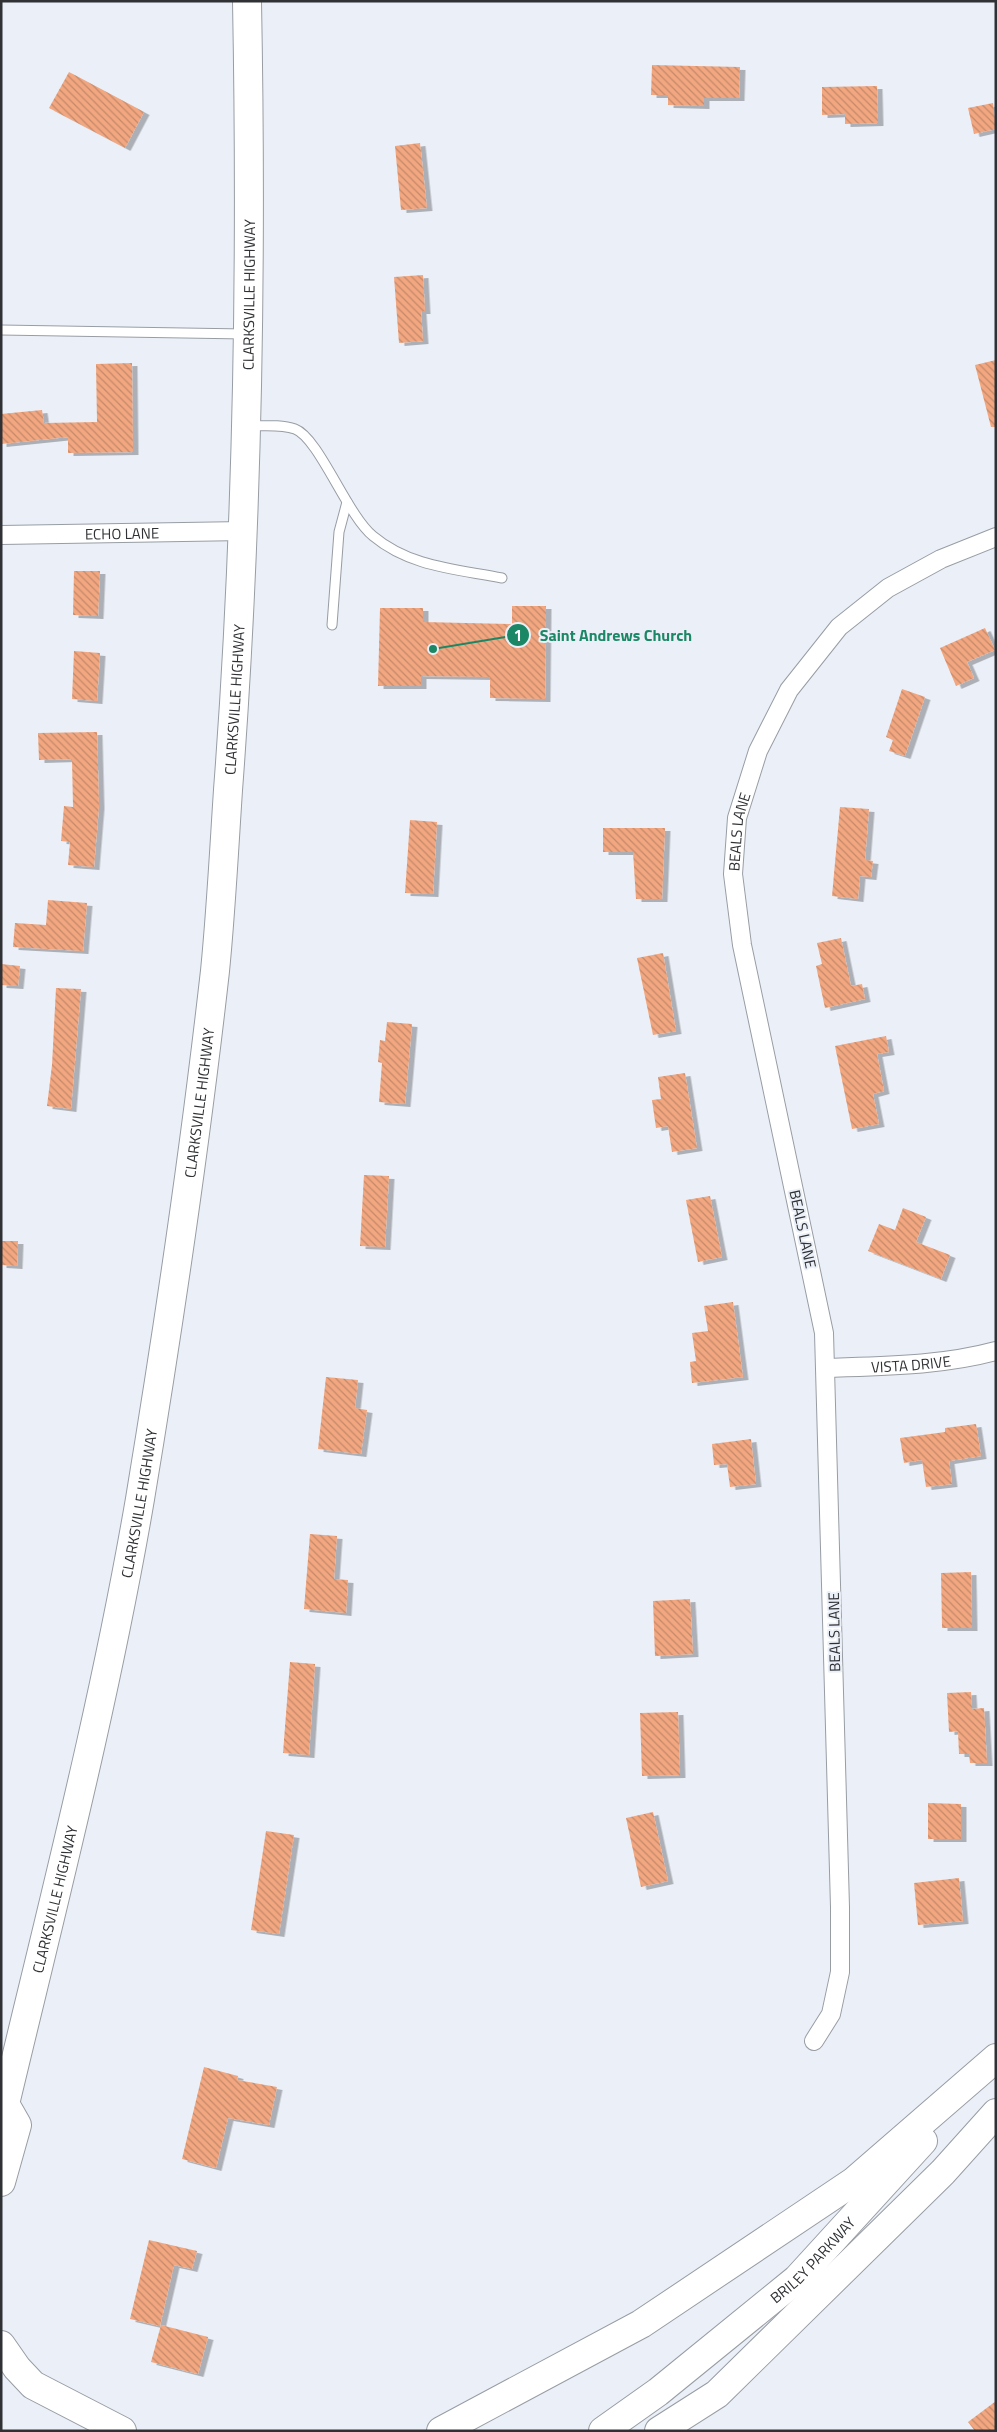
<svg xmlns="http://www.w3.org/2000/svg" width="997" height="2432" font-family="'Titillium Web',sans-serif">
<defs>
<pattern id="building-back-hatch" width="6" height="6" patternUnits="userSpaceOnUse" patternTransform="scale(1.25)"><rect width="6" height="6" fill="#f2a780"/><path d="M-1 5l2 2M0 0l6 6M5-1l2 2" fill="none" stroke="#c4896a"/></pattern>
<filter id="shadow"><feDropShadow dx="5.5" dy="3" stdDeviation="0" flood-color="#0004"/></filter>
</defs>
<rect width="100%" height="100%" fill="#ebf0f8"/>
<!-- building -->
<g fill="url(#building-back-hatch)" filter="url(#shadow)">
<polygon points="652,65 740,67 739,98 704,98 704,106 668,105 668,95 651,95"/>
<polygon points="69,72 144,112 125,148 49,108"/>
<polygon points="877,86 878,123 845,124 845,114 822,115 822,87"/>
<polygon points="993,103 996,129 974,134 968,108"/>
<polygon points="420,143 427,208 401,210 395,146"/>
<polygon points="423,275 425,311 421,311 423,341 399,343 394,277"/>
<polygon points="996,360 996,427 991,427 975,365"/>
<polygon points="132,363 133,452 68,453 68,437 1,444 1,414 42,410 44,423 97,422 96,364"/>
<polygon points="74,571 100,571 98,616 73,615"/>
<polygon points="512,606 546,606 545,699 490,698 490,677 421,676 421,686 378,686 380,608 423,608 423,622 512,624"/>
<polygon points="985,628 995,650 967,662 974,678 956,686 940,648"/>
<polygon points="74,651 100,653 97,701 72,699"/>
<polygon points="902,689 925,697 905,756 889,751 893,740 886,737"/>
<polygon points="97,732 99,806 94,867 68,865 70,842 61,841 64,806 73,807 72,759 39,760 38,733"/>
<polygon points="840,807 869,809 865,860 873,861 871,877 860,876 858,899 832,896"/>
<polygon points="410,820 437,822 433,894 405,893"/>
<polygon points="603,828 665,828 662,899 636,899 633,852 603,852"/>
<polygon points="48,900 87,903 83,951 13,947 15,923 46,925"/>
<polygon points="841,938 851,986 862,984 865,999 825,1008 816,966 822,964 817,943"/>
<polygon points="663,953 676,1031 653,1035 637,958"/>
<polygon points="1,964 20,966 18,986 1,985"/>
<polygon points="56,988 81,989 71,1109 47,1106 52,1065"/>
<polygon points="387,1022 412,1024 405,1104 379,1102 382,1063 378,1062 380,1040 385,1041"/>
<polygon points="886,1036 889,1052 877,1054 884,1091 873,1094 879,1124 852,1129 835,1046"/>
<polygon points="685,1073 697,1148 672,1152 668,1126 656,1128 652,1100 661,1099 658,1077"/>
<polygon points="364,1175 389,1176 385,1247 360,1246"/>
<polygon points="710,1196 722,1257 698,1262 686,1200"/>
<polygon points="903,1208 926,1217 916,1242 950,1255 941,1279 868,1251 879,1224 895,1230"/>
<polygon points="1,1241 18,1241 17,1266 1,1265"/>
<polygon points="733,1302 743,1377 692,1383 690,1362 696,1361 692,1333 708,1331 704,1306"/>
<polygon points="326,1377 358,1380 355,1408 367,1410 361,1454 318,1449"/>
<polygon points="976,1424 981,1456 949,1461 952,1484 926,1487 922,1460 904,1463 900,1438 945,1432 945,1428"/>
<polygon points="751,1439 756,1484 730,1487 727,1464 714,1465 712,1444"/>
<polygon points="310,1534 337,1536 334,1579 348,1580 346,1613 304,1609"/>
<polygon points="971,1572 972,1628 942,1628 941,1573"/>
<polygon points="690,1599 693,1654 655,1656 653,1601"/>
<polygon points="290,1662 315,1664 309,1755 283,1753"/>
<polygon points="971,1692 972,1709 984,1708 987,1763 970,1763 969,1754 959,1754 958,1731 949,1732 947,1693"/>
<polygon points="678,1712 680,1775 642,1776 640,1713"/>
<polygon points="928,1803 961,1804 961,1839 928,1839"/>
<polygon points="653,1812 668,1881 641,1887 626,1818"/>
<polygon points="266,1831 294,1835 279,1934 251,1930"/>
<polygon points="959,1878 963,1921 918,1925 914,1883"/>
<polygon points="204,2067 238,2076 237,2080 277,2087 269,2125 228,2118 216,2168 182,2159"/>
<polygon points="149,2240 197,2251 192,2269 174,2265 160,2326 130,2319"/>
<polygon points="161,2325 208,2337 198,2374 151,2362"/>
<polygon points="996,2401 996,2431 975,2431 968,2422"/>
</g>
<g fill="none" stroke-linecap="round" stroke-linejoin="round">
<!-- service casing -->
<g stroke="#989da4" stroke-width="11">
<g id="service">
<polyline points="1,330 245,334"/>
<path d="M249,426c14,0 32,-2 46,3 24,9 52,86 78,107 37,31 83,33 129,42"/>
<polyline points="332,625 339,532 347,502"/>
</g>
</g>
<!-- minor casing -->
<g stroke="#989da4" stroke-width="20">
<g id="minor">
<path id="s1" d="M1,535l243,-4"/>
<path id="s2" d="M826,1368c56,-2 115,-2 170,-17"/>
<path id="s3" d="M814,2041l17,-27 9,-42v-65l-16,-574 -82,-388 -9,-71 4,-56 21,-67 31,-61 50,-63 49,-39 53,-29 55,-22"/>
</g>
</g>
<!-- primary casing -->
<g stroke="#989da4" stroke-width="30">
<g id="primary">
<path id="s4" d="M1,2182l16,-57 -12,-21c48,-201 100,-401 135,-605 29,-175 55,-351 75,-528 6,-60 9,-120 13,-181 20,-262 24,-526 19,-789"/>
</g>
</g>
<!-- motorway casing -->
<g stroke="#989da4" stroke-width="30">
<g id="motorway">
<polyline points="1,2345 17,2368 33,2385 122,2431"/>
<polyline points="441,2431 641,2324 853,2182 996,2058"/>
<path id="s5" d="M603,2431l55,-39 139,-113 126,-138"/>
<polyline points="659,2431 717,2394 943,2172 996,2113"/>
</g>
</g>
<!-- service -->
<use href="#service" stroke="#fff" stroke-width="9"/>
<!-- minor -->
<use href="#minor" stroke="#fff" stroke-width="18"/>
<!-- primary -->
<use href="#primary" stroke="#fff" stroke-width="28"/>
<!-- motorway -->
<use href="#motorway" stroke="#fff" stroke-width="28"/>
</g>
<g text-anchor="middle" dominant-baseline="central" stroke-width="4" stroke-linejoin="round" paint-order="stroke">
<!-- street labels -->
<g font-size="15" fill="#2f3134" stroke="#ebf0f8">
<text stroke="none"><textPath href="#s4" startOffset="1914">CLARKSVILLE HIGHWAY</textPath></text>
<text stroke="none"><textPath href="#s1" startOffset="121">ECHO LANE</textPath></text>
<text stroke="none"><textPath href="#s4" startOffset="1509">CLARKSVILLE HIGHWAY</textPath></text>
<text stroke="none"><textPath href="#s3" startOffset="1225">BEALS LANE</textPath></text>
<text stroke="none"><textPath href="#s4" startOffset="1104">CLARKSVILLE HIGHWAY</textPath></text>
<text transform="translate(803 1229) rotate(78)">BEALS LANE</text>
<text stroke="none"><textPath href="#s2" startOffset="85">VISTA DRIVE</textPath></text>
<text stroke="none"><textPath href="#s4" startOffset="699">CLARKSVILLE HIGHWAY</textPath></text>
<text transform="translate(834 1632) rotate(-91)">BEALS LANE</text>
<text stroke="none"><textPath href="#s4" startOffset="294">CLARKSVILLE HIGHWAY</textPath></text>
<text stroke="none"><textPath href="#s5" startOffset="271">BRILEY PARKWAY</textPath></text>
</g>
</g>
<!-- callouts -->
<path fill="none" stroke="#1c8765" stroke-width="2" d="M433 649L518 635"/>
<g fill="#1c8765" stroke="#ebf0f8" stroke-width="2">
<circle cx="433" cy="649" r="5"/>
<circle cx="518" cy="635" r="12"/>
</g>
<g font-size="15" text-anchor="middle" font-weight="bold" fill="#fff">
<text x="518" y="641">1</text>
</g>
<g font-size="16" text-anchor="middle" font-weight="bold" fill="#1c8765" stroke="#ebf0f8" stroke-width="4" stroke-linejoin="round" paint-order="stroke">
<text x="616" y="641">Saint Andrews Church</text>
</g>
<!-- border -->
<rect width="997" height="2432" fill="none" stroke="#2f3134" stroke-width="5"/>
</svg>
